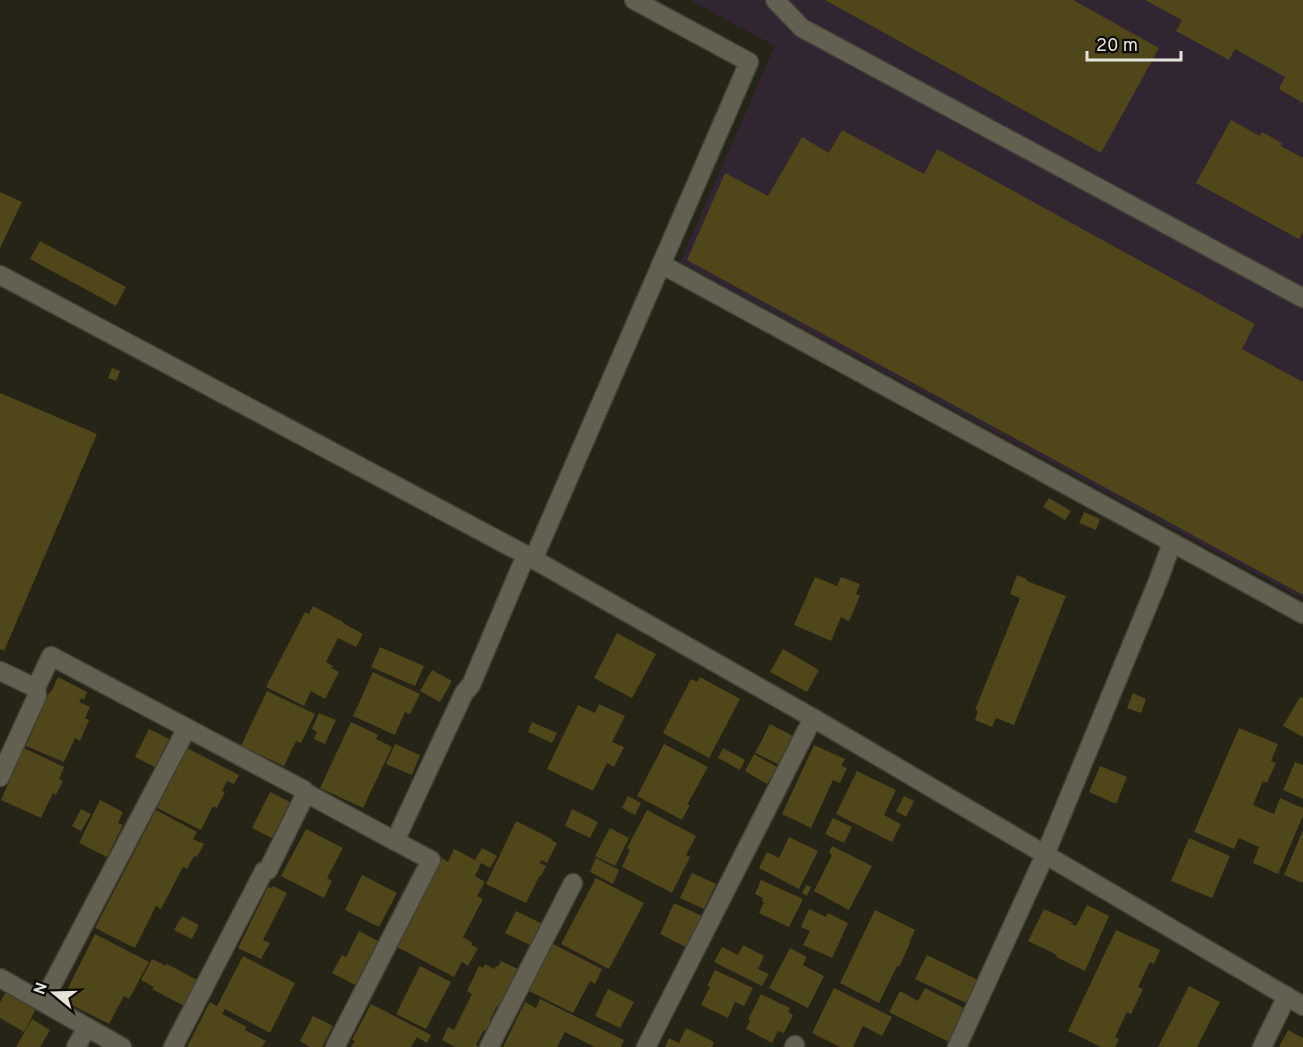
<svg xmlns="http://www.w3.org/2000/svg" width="1303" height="1047" font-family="Overpass,sans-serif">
<rect width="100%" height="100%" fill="#262317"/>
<!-- industrial -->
<polygon fill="#322532" points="690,0 1303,0 1303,599 680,262 775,46"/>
<!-- building -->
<g fill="#4f4619">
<polygon points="825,0 1073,0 1159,48 1101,153"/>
<polygon points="1145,0 1303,0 1303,103 1279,89 1285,77 1235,49 1229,60 1176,31 1182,20"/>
<polygon points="1231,120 1260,136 1262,132 1282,143 1281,146 1303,158 1303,232 1299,239 1196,183"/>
<polygon points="842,130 924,174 937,149 1255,324 1242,349 1303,382 1303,595 687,260 725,173 768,196 802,137 829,153"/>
<polygon points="0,192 22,202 0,248"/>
<polygon points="40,241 126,287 116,306 30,259"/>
<polygon points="112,368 120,371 116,381 108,378"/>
<polygon points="0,393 97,434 4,651 0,649"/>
<polygon points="1049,498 1071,511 1065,520 1043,507"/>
<polygon points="1084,512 1100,519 1096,530 1079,523"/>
<polygon points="1017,575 1027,579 1027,581 1066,596 1014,725 996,718 992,727 975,720 978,711 975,710 1020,598 1010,594"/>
<polygon points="815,577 837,586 841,577 860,584 856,594 860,596 849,621 841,617 831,641 794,625"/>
<polygon points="313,606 343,622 343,623 363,634 356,647 338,638 326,662 333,666 331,668 339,672 325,699 311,691 304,706 266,687 305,612 309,614"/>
<polygon points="617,633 656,654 632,698 594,678"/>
<polygon points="380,647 424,666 415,686 371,667"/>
<polygon points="783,649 819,670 807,692 770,672"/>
<polygon points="432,670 452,681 440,702 420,691"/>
<polygon points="373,672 420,694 410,714 405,712 395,735 353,716"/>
<polygon points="58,677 87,692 84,700 81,698 79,702 90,707 85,718 89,720 80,741 75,738 64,762 26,746 50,691 51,692"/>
<polygon points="700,677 740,699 709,758 663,733 691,679 697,682"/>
<polygon points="267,691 315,714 301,743 296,741 284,766 241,746"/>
<polygon points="1133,693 1146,699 1141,713 1127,708"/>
<polygon points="1300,697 1303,698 1303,737 1283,726"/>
<polygon points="599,704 625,716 612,742 624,747 614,767 607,763 593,791 547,769 578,705 595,713"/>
<polygon points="319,713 336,720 325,744 314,739 317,732 312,729"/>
<polygon points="351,722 378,735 376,739 392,747 363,808 320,788"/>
<polygon points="532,722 557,733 552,743 528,732"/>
<polygon points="770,724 793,736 778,764 755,753"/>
<polygon points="1239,728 1278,744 1271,761 1276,763 1267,783 1263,781 1253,805 1274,814 1280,798 1303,808 1303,816 1278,874 1253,863 1259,847 1239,838 1234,849 1194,832"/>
<polygon points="149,729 169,739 155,767 135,757"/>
<polygon points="395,744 420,755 412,775 386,764"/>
<polygon points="664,744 708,767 687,805 690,805 682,820 637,796"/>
<polygon points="814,745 845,759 841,766 847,768 840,783 833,780 811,828 782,814"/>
<polygon points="24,748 64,767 59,779 63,781 56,795 53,793 41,818 1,800"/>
<polygon points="187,748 239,775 234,784 227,781 222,791 225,792 217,808 213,806 201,830 157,808"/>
<polygon points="723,748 745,760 740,770 718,758"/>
<polygon points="754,754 777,767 767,784 745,771"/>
<polygon points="1295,762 1303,765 1303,799 1283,790"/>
<polygon points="1100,766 1127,777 1116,804 1089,792"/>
<polygon points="857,771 896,790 884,815 901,824 892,842 836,814"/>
<polygon points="270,792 290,802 272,838 252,828"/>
<polygon points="628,796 641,803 635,815 622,808"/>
<polygon points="904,796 914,801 906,817 896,811"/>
<polygon points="100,800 123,812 118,823 123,825 107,857 79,843"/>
<polygon points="81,809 91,814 81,831 72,826"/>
<polygon points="572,809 598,822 590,838 565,826"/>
<polygon points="156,810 197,832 193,839 204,844 197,857 194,856 187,869 183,867 161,909 156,906 135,948 95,928"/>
<polygon points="647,810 696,836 686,855 690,857 672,893 622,867 630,850 627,848"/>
<polygon points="833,818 852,827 844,843 825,834"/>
<polygon points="516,821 552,839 551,840 557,843 547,863 541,860 540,863 546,866 541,876 540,875 526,903 486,884"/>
<polygon points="610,828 629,838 615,866 595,856"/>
<polygon points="306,829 343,848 327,878 332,881 324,898 281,876"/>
<polygon points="1303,830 1303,883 1284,875"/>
<polygon points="789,837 818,851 799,889 759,868 767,852 779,858"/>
<polygon points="1189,838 1230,856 1212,898 1171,881"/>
<polygon points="832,846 872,866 849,910 814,891 832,855 829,853"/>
<polygon points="482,848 497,856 490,868 481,863 475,876 485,882 477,896 483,899 463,937 473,943 471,945 478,948 468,966 462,962 454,977 397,947 414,916 412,915 442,858 448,862 454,849 475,860"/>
<polygon points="596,858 619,870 613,884 590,872"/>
<polygon points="692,873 716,884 704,909 680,898"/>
<polygon points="362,875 397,893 379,927 345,910"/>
<polygon points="596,878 644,903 609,969 561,944"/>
<polygon points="761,880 803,899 789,927 759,913 764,902 762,901 763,898 755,894"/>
<polygon points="806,885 811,887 807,896 802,893"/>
<polygon points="273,886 287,893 263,940 270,943 261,959 238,948 268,887 271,888"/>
<polygon points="674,903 702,916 686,947 660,934"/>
<polygon points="1087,905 1109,916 1085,971 1056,957 1057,955 1028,941 1044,909 1072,922 1071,924 1076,926"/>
<polygon points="809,909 826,917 828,913 848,923 832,958 803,945 810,931 801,927"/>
<polygon points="875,910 915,930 909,943 910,943 899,967 897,966 879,1003 840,983"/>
<polygon points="516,911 543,924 532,946 505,933"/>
<polygon points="182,916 199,925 192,939 174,930"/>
<polygon points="1116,930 1160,950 1154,964 1150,962 1138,987 1143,989 1131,1014 1127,1012 1115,1037 1119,1039 1115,1047 1101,1047 1068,1031"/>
<polygon points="359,931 378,941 355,985 332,973 342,955 346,957"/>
<polygon points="95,934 149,962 129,999 124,996 109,1024 62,1000"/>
<polygon points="551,943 602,969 595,984 590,981 573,1013 527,990"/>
<polygon points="743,945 764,956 758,969 769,974 762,986 714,962 722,947 738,955"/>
<polygon points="790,948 807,957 803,965 824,976 808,1008 769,988"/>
<polygon points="927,955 980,981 968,1004 915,979"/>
<polygon points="243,956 295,983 270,1033 225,1009 222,1014 247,1027 245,1030 266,1041 262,1047 187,1047 210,1002 217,1006"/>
<polygon points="152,959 166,966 167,964 197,980 184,1006 152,989 154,987 141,980"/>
<polygon points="501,961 518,969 514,975 517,977 501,1008 497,1006 490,1020 495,1023 489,1033 484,1030 476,1045 481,1047 455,1047 442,1040 448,1027 454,1030 472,994 467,991 479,966 483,968 485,964 494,969 496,966 498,967"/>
<polygon points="420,966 451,982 426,1029 396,1014"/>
<polygon points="715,970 753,988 744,1006 735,1002 728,1018 701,1005 710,987 707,986"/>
<polygon points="1189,986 1220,1002 1197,1047 1158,1047"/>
<polygon points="834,988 892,1017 882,1036 863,1026 853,1047 840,1047 812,1033"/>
<polygon points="925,988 966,1009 949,1042 889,1012 900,991 918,1001"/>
<polygon points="608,989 634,1002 620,1028 595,1016"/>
<polygon points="6,991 36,1009 24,1032 0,1018 0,1003"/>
<polygon points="761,994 790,1008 788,1012 793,1015 784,1033 778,1031 772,1043 746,1029 750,1021 748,1020"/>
<polygon points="540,999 624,1040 621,1047 595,1047 565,1032 557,1047 503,1047 525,1002 536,1008"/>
<polygon points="371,1004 431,1035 427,1043 417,1037 411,1047 351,1047 355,1041 352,1040"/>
<polygon points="313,1016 333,1026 322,1047 310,1047 300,1041"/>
<polygon points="32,1019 50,1030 40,1047 16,1047"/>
<polygon points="686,1028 714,1042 712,1047 665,1047 669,1038 679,1043"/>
<polygon points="1288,1030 1303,1038 1303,1047 1279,1047"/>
</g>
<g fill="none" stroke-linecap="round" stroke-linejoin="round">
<!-- minor casing -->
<g stroke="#424037" stroke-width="21">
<g id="minor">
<polyline points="775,0 802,28 1303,298"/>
<polyline points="661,264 1303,614"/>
<polyline points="0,275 526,555 813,718 1303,1006"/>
<polyline points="533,560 749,62 634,0"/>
<polyline points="0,671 36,688 51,656 304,790 306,793 395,841"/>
<polyline points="0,777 37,696 36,688"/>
<polyline points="0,978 122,1047"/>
<polyline points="43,1002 187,728"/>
<polyline points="76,1047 87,1027"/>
<polyline points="173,1047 264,871 268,870 306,793"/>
<polyline points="335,1047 431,860 395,841 464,693 471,685 526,555"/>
<polyline points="489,1047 573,883"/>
<polyline points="646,1047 813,718"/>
<polyline points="794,1047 795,1045"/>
<polyline points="957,1047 1045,855 1158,581 1172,543"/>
<polyline points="1262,1047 1287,996"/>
</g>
</g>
<!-- minor -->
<use href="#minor" stroke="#636052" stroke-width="18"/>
</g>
<!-- north arrow -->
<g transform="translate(54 993) rotate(289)" stroke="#0d0c07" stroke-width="4.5" paint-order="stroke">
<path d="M0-4.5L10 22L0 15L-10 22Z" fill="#e4e3db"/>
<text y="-9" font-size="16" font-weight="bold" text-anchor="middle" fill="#e4e3db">N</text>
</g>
<!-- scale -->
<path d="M1087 51v9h94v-9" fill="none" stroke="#e4e3db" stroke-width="3"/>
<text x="1096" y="51" font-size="18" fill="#e4e3db" stroke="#0d0c07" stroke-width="4.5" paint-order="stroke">20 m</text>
</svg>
